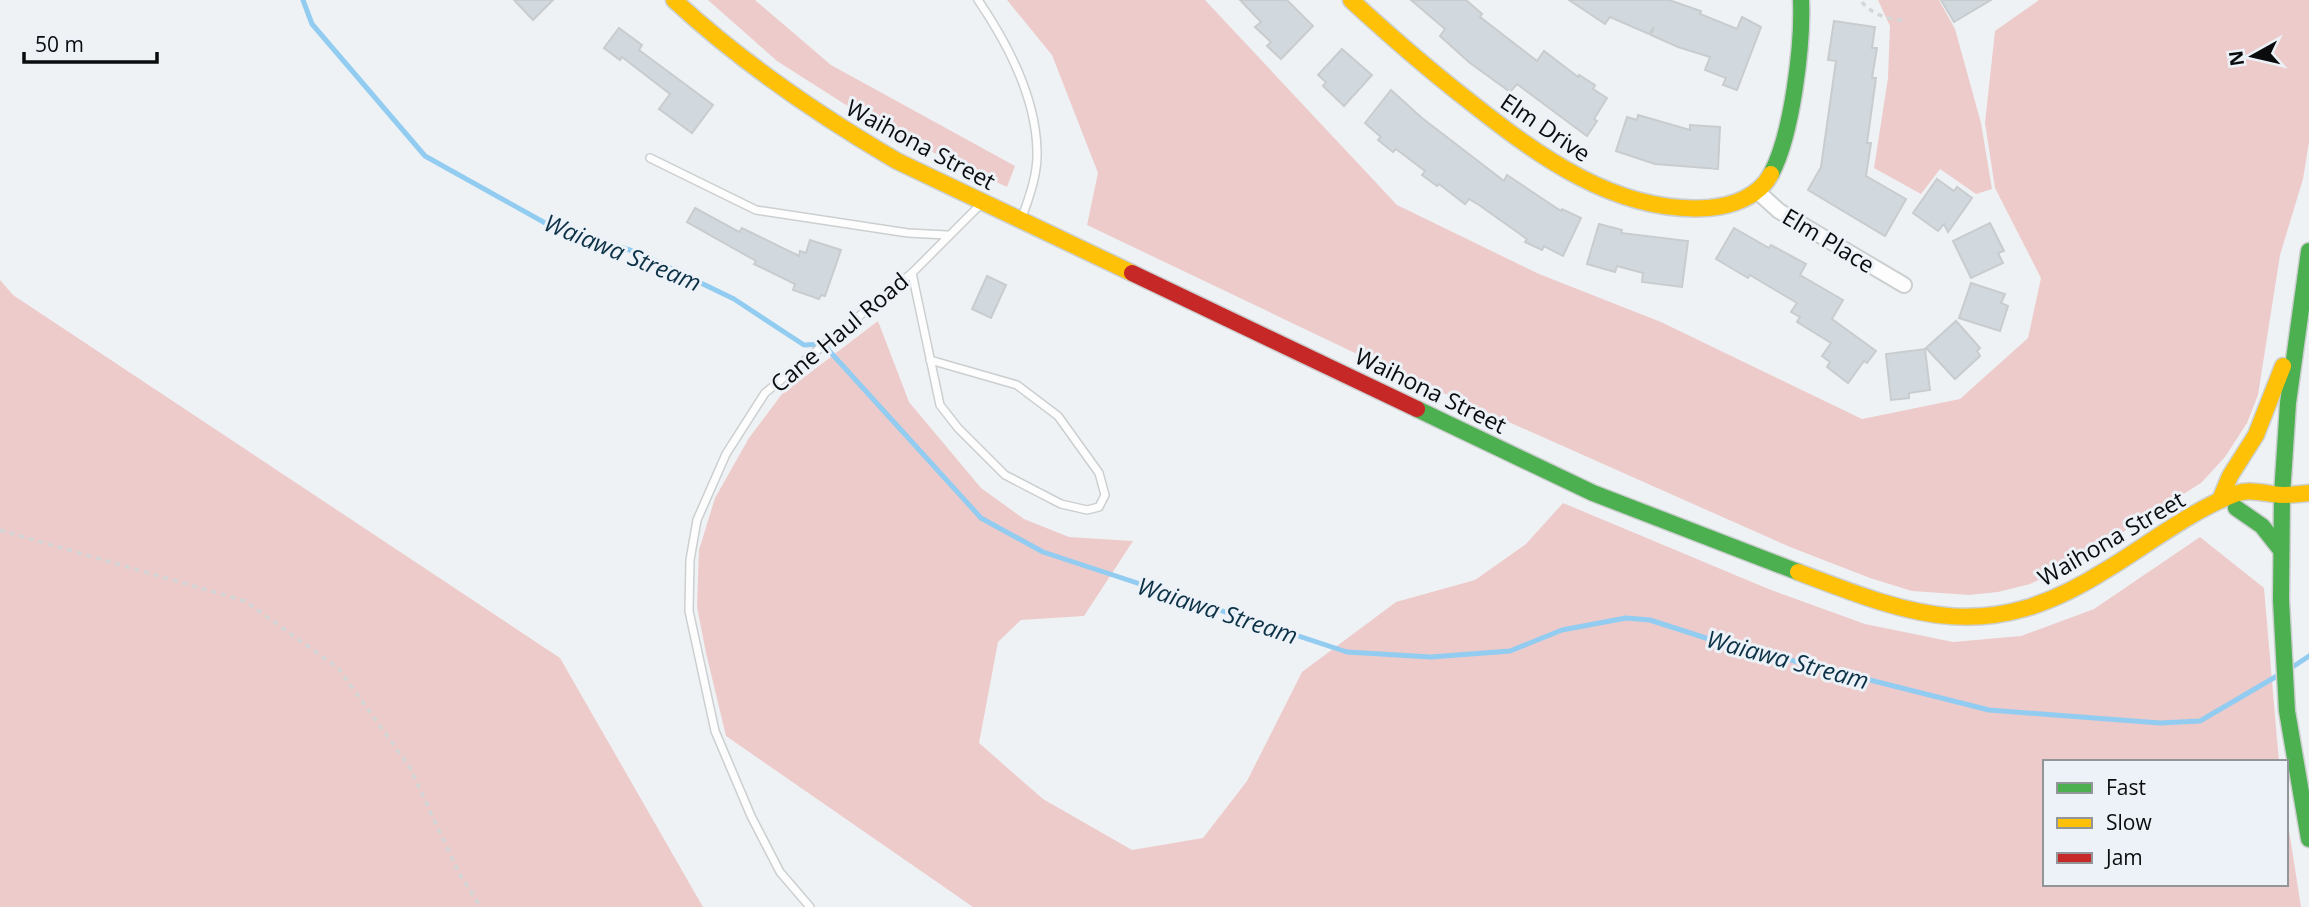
<svg xmlns="http://www.w3.org/2000/svg" width="2309" height="907" font-family="'Open Sans',sans-serif">
<rect width="100%" height="100%" fill="#eff2f4"/>
<!-- green -->
<g fill="#edcbcb">
<polygon points="708,0 755,0 831,65 1015,166 1007,187 866,121 846,105 777,61"/>
<polygon points="1007,0 1205,0 1397,205 1539,274 1661,322 1862,419 1960,399 2028,338 2041,278 1995,188 1985,123 1995,31 2039,0 2309,0 2309,142 2303,179 2280,255 2258,395 2247,423 2225,457 2201,483 2069,566 2030,584 1998,592 1969,595 1912,591 1870,578 1790,547 1378,364 1087,225 1098,173 1052,55"/>
<polygon points="1878,0 1939,0 1955,29 1981,123 1992,189 1976,194 1940,169 1921,194 1874,168 1888,78 1890,26"/>
<polygon points="0,280 13,295 560,658 703,907 0,907"/>
<polygon points="878,321 909,402 981,488 1024,519 1069,537 1133,541 1084,616 1021,620 998,642 979,743 1043,799 1132,850 1203,838 1247,781 1302,672 1396,602 1475,580 1526,544 1563,503 1771,590 1865,624 1953,642 2021,636 2094,609 2200,537 2264,588 2279,762 2045,762 2045,884 2286,884 2286,811 2301,907 973,907 726,736 706,653 697,607 699,550 715,498 749,438 782,394"/>
</g>
<g fill="none" stroke-linecap="round" stroke-linejoin="round">
<!-- stream -->
<g stroke="#92ccf1" stroke-width="5">
<polyline points="303,0 312,24 425,156 547,224 639,253 734,299 804,345 823,344 981,518 1043,552 1347,652 1431,657 1510,651 1562,630 1626,618 1650,620 1715,641 1989,710 2160,723 2200,721 2277,676"/>
<polyline points="2294,666 2309,656"/>
</g>
</g>
<!-- building -->
<g fill="#d2d9de" stroke="#c9ccce" stroke-width="2">
<polygon points="514,0 553,0 533,20"/>
<polygon points="1240,0 1287,0 1313,26 1281,59 1267,46 1271,42 1255,27 1261,22"/>
<polygon points="1411,0 1466,0 1482,14 1480,17 1537,61 1544,51 1578,77 1579,75 1595,85 1593,89 1607,98 1594,119 1597,121 1587,136 1517,84 1510,92 1470,63 1440,36 1445,29"/>
<polygon points="1569,0 1669,0 1701,11 1700,14 1737,29 1742,17 1761,27 1737,90 1723,85 1726,78 1705,70 1710,57 1678,47 1651,35 1654,27 1649,34 1610,17 1605,24"/>
<polygon points="1941,0 1991,0 1954,22"/>
<polygon points="1834,21 1875,27 1872,48 1877,48 1872,78 1876,78 1867,143 1871,143 1866,176 1906,199 1885,236 1808,190 1821,167 1836,61 1828,60"/>
<polygon points="619,28 642,45 639,50 713,105 692,133 659,109 670,94 622,57 620,60 604,48"/>
<polygon points="1342,49 1372,75 1344,106 1323,86 1326,82 1318,75"/>
<polygon points="1391,90 1422,118 1504,181 1507,175 1561,211 1562,209 1581,218 1563,256 1544,246 1542,250 1525,242 1527,239 1479,205 1469,199 1465,204 1439,184 1437,186 1422,175 1425,171 1396,149 1393,152 1378,140 1381,137 1365,123"/>
<polygon points="1638,115 1690,130 1690,125 1720,127 1718,169 1655,164 1616,151 1627,117 1637,120"/>
<polygon points="1937,179 1954,191 1957,187 1972,198 1948,232 1944,224 1938,231 1913,213"/>
<polygon points="695,208 739,232 742,228 799,256 800,251 806,253 810,240 841,250 825,296 821,295 819,299 793,290 795,284 754,264 756,261 687,222"/>
<polygon points="1990,223 2004,251 1998,253 2003,263 1971,278 1953,241"/>
<polygon points="1599,224 1622,230 1621,233 1688,241 1682,287 1642,282 1643,273 1617,266 1615,272 1587,264"/>
<polygon points="1734,228 1769,248 1771,245 1806,264 1800,275 1843,300 1832,319 1876,351 1867,363 1864,361 1848,383 1827,367 1830,362 1822,356 1831,343 1797,322 1800,317 1791,312 1797,303 1750,275 1748,278 1716,259"/>
<polygon points="987,276 1006,285 991,318 972,309"/>
<polygon points="1971,283 2005,294 2001,303 2008,306 2000,331 1959,318"/>
<polygon points="1956,321 1980,348 1977,351 1980,356 1955,379 1926,348"/>
<polygon points="1925,349 1930,390 1909,393 1909,398 1891,400 1886,354"/>
</g>
<g fill="none" stroke-linecap="round" stroke-linejoin="round">
<!-- lane casing -->
<g stroke="#cccfd0" stroke-width="10">
<g id="lane">
<path d="M978,0c30,44 58,97 59,151 1,23 -8,47 -16,69"/>
<polyline points="650,158 756,210 908,233 947,235"/>
<polyline points="912,273 940,405 958,428 1005,475 1061,504 1087,510 1099,507 1105,495 1099,473 1058,416 1017,385 930,360"/>
<polyline points="810,907 780,872 751,816 715,731 689,611 690,560 697,520 726,454 765,393 912,273 982,203"/>
</g>
</g>
<!-- street casing -->
<g stroke="#cccfd0" stroke-width="18">
<polyline id="street" points="1758,192 1779,211 1904,285"/>
</g>
<!-- fast casing -->
<g stroke="#cccfd0" stroke-width="19">
<g id="fast">
<path d="M1771,174c21,-39 32,-129 30,-174"/>
<polyline points="1417,409 1593,493 1798,572"/>
<polyline points="2282,495 2288,403 2309,251"/>
<polyline points="2282,495 2281,600 2287,711 2309,839"/>
<polyline points="2236,508 2262,526 2281,550"/>
</g>
</g>
<!-- slow casing -->
<g stroke="#cccfd0" stroke-width="19">
<g id="slow">
<path d="M674,0c68,63 143,114 223,161l235,112"/>
<path d="M1351,0c38,35 77,69 118,101 68,54 147,113 239,107 24,-2 51,-11 63,-34"/>
<polyline points="2220,500 2230,476 2256,435 2283,366"/>
<path d="M1798,572c120,46 190,73 308,-2 40,-24 86,-60 129,-76 17,-6 30,0 47,1 9,0 18,-1 27,-2"/>
</g>
</g>
<!-- jam casing -->
<g stroke="#cccfd0" stroke-width="19">
<polyline id="jam" points="1132,273 1417,409"/>
</g>
<!-- path -->
<g stroke="#d5d6d6" stroke-width="3.5" stroke-dasharray="5 5" stroke-linecap="butt">
<path d="M1862,2c9,12 29,19 44,18"/>
<polyline points="0,530 245,601 338,668 409,766 460,875 481,907"/>
</g>
<!-- lane -->
<use href="#lane" stroke="#fdfdfd" stroke-width="7"/>
<!-- street -->
<use href="#street" stroke="#fdfdfd" stroke-width="14"/>
<!-- fast -->
<use href="#fast" stroke="#4caf50" stroke-width="16"/>
<!-- slow -->
<use href="#slow" stroke="#ffc107" stroke-width="16"/>
<!-- jam -->
<use href="#jam" stroke="#c62828" stroke-width="16"/>
</g>
<g text-anchor="middle" dominant-baseline="central" stroke-width="6" stroke-linejoin="round" paint-order="stroke">
<!-- street labels -->
<g font-size="23" fill="#0a0c0d" stroke="#ecf2f7">
<text transform="translate(1546 127) rotate(34)">Elm Drive</text>
<text transform="translate(921 144) rotate(28)">Waihona Street</text>
<text transform="translate(1829 240) rotate(31)">Elm Place</text>
<text transform="translate(839 332) rotate(-40)">Cane Haul Road</text>
<text transform="translate(1431 390) rotate(26)">Waihona Street</text>
<text transform="translate(2111 538) rotate(-30)">Waihona Street</text>
</g>
<!-- water labels -->
<g font-size="24" font-style="italic" fill="#0c3146" stroke="#ecf2f7">
<text transform="translate(623 252) rotate(22)">Waiawa Stream</text>
<text transform="translate(1218 610) rotate(18)">Waiawa Stream</text>
<text transform="translate(1788 659) rotate(15)">Waiawa Stream</text>
</g>
</g>
<!-- legend -->
<rect x="2043" y="760" width="245" height="126" fill="#ecf2f7" stroke="#929699" stroke-width="2"/>
<rect x="2057" y="783" width="35" height="10" fill="#4caf50" stroke="#929699" stroke-width="2"/>
<text x="2106" y="795" font-size="21" fill="#0a0c0d">Fast</text>
<rect x="2057" y="818" width="35" height="10" fill="#ffc107" stroke="#929699" stroke-width="2"/>
<text x="2106" y="830" font-size="21" fill="#0a0c0d">Slow</text>
<rect x="2057" y="853" width="35" height="10" fill="#c62828" stroke="#929699" stroke-width="2"/>
<text x="2106" y="865" font-size="21" fill="#0a0c0d">Jam</text>
<!-- north arrow -->
<g transform="translate(2253 56) rotate(262)" stroke="#ecf2f7" stroke-width="5" paint-order="stroke">
<path d="M0-5L12 26L0 18L-12 26Z" fill="#0a0c0d"/>
<text y="-10" font-size="19" font-weight="bold" text-anchor="middle" fill="#0a0c0d">N</text>
</g>
<!-- scale -->
<path d="M24 52v10h133v-10" fill="none" stroke="#0a0c0d" stroke-width="3.5"/>
<text x="35" y="52" font-size="21" fill="#0a0c0d" stroke="#ecf2f7" stroke-width="5" paint-order="stroke">50 m</text>
</svg>
